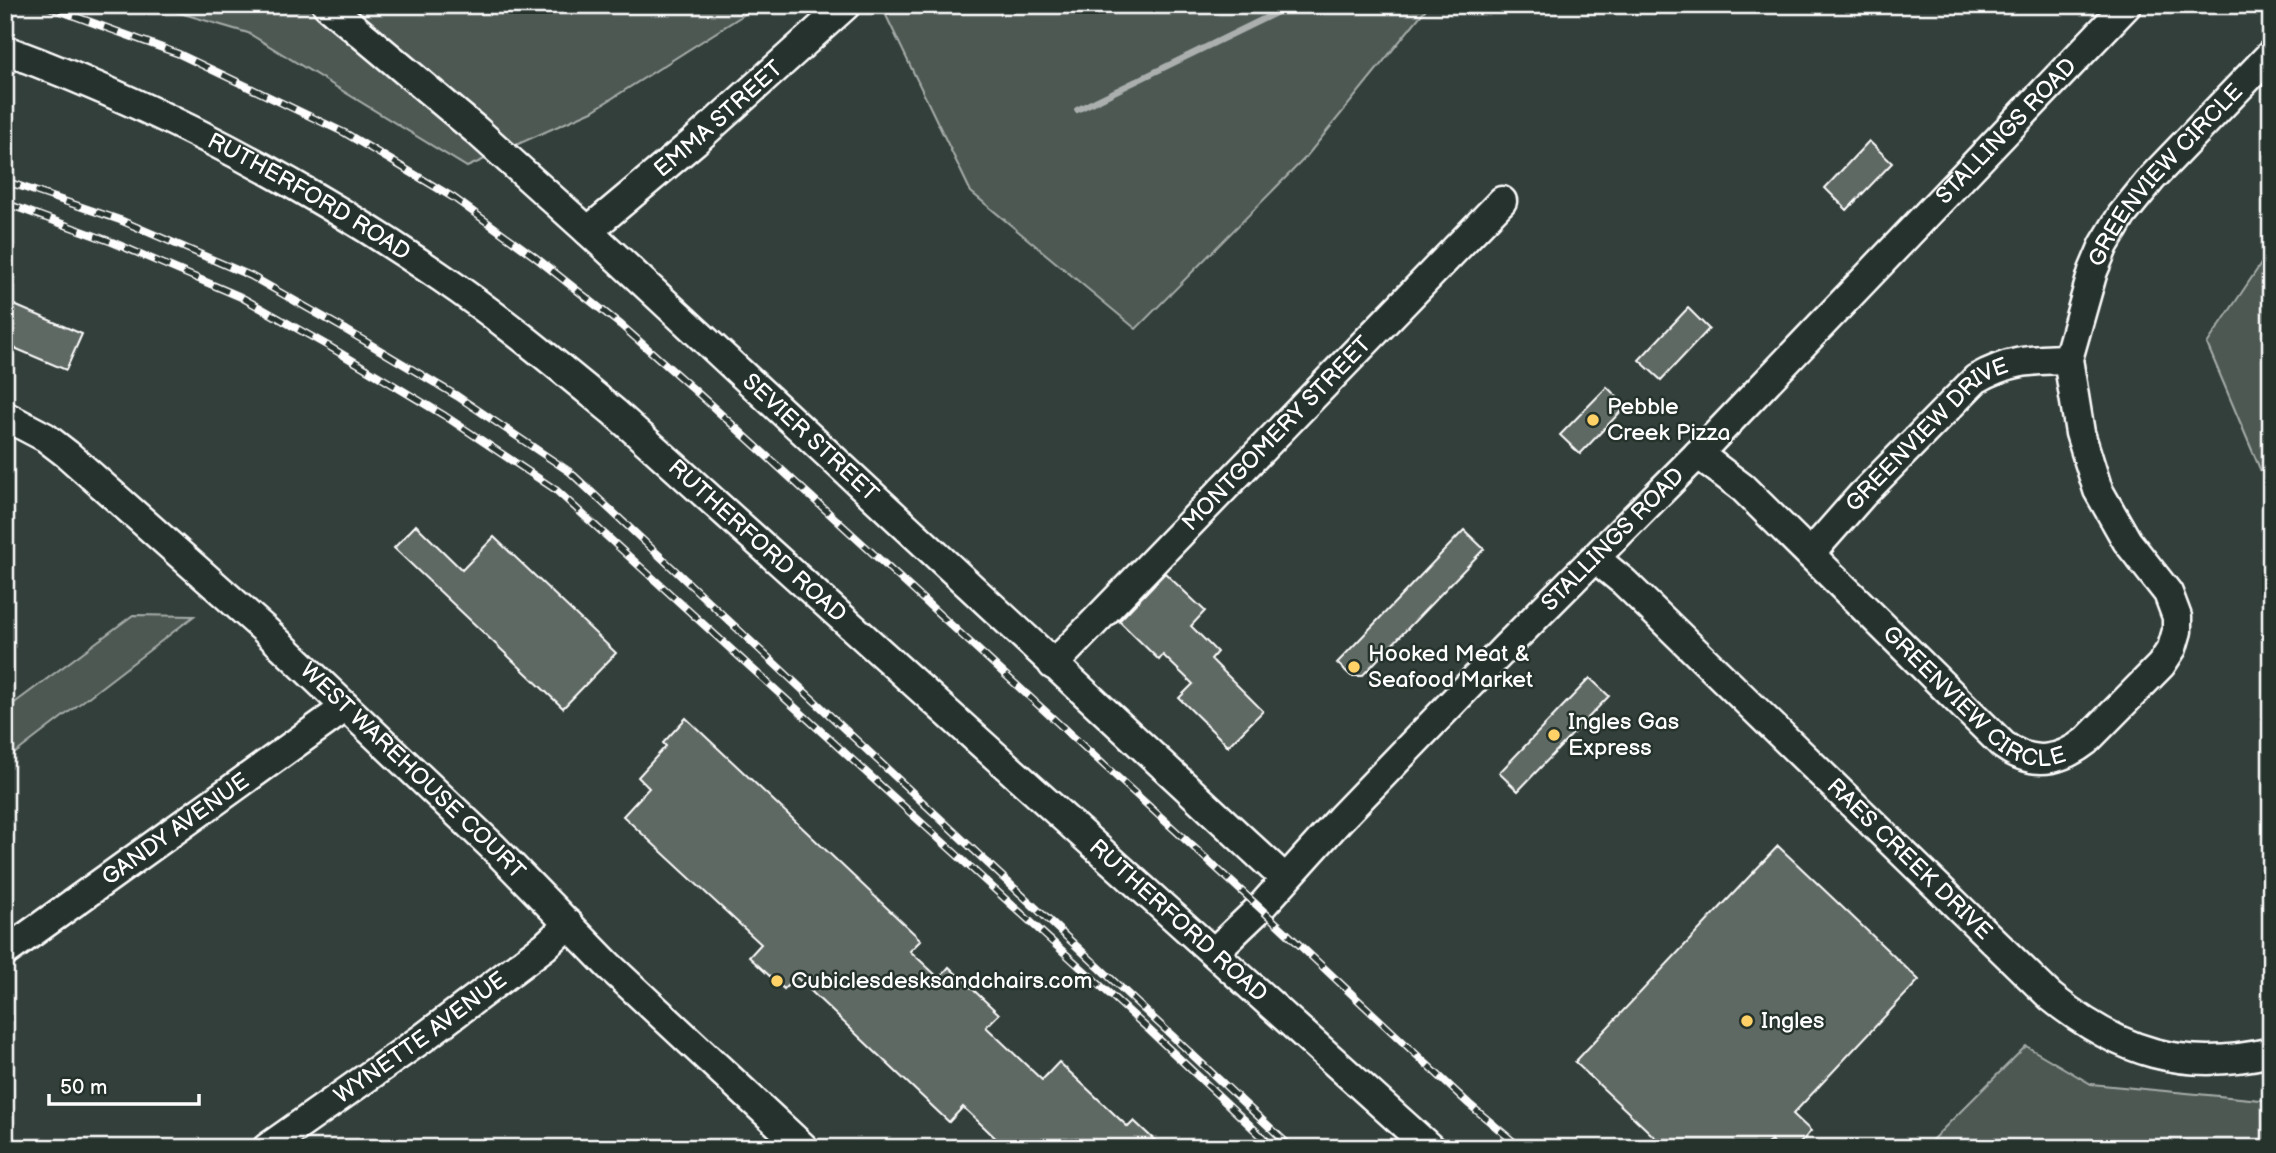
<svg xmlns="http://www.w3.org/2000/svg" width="2276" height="1153" font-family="'Balsamiq Sans',sans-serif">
<rect width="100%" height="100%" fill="#333f3a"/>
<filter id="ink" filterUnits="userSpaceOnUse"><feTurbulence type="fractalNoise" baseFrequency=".0143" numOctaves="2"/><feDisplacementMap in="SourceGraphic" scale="14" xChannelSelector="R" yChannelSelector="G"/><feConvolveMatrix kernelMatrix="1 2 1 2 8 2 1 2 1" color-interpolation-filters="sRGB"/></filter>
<g filter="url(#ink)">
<!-- green -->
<g fill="#4d5853" stroke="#a6aca9" stroke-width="2">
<polygon points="153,5 759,5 592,111 467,167 248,33"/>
<polygon points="881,5 1429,5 1306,157 1136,329 971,192"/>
<polygon points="2271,249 2271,495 2207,344"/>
<polygon points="133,615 194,616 5,761 5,710"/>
<polygon points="2026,1046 2091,1084 2271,1101 2271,1148 1924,1148"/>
</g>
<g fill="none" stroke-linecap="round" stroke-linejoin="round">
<!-- stream -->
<polyline stroke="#abb0ae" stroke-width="6" points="1077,110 1292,5"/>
</g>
<!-- building -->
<g fill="#5f6964" stroke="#fff" stroke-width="2">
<polygon points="1869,141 1892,163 1847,210 1825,188"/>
<polygon points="5,301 82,334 66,370 5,344"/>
<polygon points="1688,308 1709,329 1661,380 1639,360"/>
<polygon points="1607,387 1626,406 1580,454 1560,435"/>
<polygon points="416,525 462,570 494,537 616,653 563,708 394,548"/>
<polygon points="1464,530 1484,549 1362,676 1351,676 1337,663"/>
<polygon points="1165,573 1205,611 1191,626 1217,652 1211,659 1263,711 1228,746 1179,698 1193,684 1163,655 1159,660 1119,621"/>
<polygon points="1590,678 1609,696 1518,791 1499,773"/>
<polygon points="686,718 921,940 910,951 939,978 949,967 999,1014 986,1027 1042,1080 1059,1062 1128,1127 1134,1121 1163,1148 1006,1148 963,1107 949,1122 796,977 784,989 749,957 761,944 623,816 649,788 638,777 666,746 663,743"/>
<polygon points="1778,846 1919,980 1793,1114 1811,1131 1796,1148 1779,1148 1771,1140 1764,1148 1666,1148 1575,1062"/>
</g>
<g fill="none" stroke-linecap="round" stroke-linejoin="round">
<!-- minor casing -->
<g stroke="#fff" stroke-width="33">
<g id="minor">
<path id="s1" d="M327,5l149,125 112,101 697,648"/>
<path id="s2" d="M5,50c154,57 302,135 437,228 60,41 116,88 172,134l816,736"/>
<path id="s3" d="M588,231l107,-90 151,-136"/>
<path id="s4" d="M5,416l40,21 22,17 197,175 230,219 114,117 196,183"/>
<path id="s5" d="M1698,454l45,34 260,257c29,21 56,17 83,-4l75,-76 11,-17 5,-17v-14l-9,-24 -41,-52 -29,-51 -18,-57 -12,-74 25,-88 11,-26 18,-30 30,-37 119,-124"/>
<path id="s6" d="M1810,554l52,-59 114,-116c33,-19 55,-19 92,-20"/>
<path id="s7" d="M1596,559l28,23 427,415c68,55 133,76 220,55"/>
<path id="s8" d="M1053,665l449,-464"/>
<path id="s9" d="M5,952l341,-245"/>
<path id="s10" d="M1214,952l46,-44 81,-90 164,-170 193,-194 429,-449"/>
<path id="s11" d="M267,1148l156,-110 122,-92 24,-22"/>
</g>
</g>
<!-- minor -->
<use href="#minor" stroke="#26332d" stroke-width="28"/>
<!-- rail casing -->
<g stroke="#fff" stroke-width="8">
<g id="rail">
<polyline points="44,5 179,54 345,133 454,198 535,257 621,325 700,395 1260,908 1469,1104 1521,1148"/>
<polyline points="5,181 120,220 251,276 341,327 457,396 570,472 1292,1148"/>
<polyline points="5,203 112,242 241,297 330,347 445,416 556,490 1147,1028 1274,1148"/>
</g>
</g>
<!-- rail -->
<use href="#rail" stroke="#26332d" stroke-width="5" stroke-dasharray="16" stroke-linecap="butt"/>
</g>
</g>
<!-- markers -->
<g fill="#ffd166" stroke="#26332d" stroke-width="2.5">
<circle cx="1593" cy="420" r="7"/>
<circle cx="1354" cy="667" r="7"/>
<circle cx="1554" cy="735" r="7"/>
<circle cx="777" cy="981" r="7"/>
<circle cx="1747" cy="1021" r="7"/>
</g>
<g text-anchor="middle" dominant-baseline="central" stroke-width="5" stroke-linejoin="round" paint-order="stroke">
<!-- street labels -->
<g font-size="23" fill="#fff" stroke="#26332d">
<text stroke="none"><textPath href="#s3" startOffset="172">EMMA STREET</textPath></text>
<text stroke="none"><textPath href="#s10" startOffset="1141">STALLINGS ROAD</textPath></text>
<text stroke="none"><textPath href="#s5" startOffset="1169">GREENVIEW CIRCLE</textPath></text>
<text stroke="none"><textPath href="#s2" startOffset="338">RUTHERFORD ROAD</textPath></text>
<text stroke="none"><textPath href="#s8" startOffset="322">MONTGOMERY STREET</textPath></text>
<text stroke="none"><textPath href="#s1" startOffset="649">SEVIER STREET</textPath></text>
<text stroke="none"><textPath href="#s6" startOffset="168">GREENVIEW DRIVE</textPath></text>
<text stroke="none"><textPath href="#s10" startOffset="574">STALLINGS ROAD</textPath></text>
<text stroke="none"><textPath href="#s2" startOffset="905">RUTHERFORD ROAD</textPath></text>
<text stroke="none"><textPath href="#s5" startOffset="373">GREENVIEW CIRCLE</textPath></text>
<text stroke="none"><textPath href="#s4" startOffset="542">WEST WAREHOUSE COURT</textPath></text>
<text stroke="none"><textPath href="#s9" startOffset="210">GANDY AVENUE</textPath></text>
<text stroke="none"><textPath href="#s7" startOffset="434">RAES CREEK DRIVE</textPath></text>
<text stroke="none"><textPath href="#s2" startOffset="1472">RUTHERFORD ROAD</textPath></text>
<text stroke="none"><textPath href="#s11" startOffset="189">WYNETTE AVENUE</textPath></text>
</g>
<!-- poi labels -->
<g font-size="23" fill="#fff" stroke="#26332d" text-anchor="start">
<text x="1607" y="407">Pebble<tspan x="1607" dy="26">Creek Pizza</tspan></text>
<text x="1368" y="654">Hooked Meat &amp;<tspan x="1368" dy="26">Seafood Market</tspan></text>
<text x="1568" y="722">Ingles Gas<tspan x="1568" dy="26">Express</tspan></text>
<text x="791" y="981">Cubiclesdesksandchairs.com</text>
<text x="1761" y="1021">Ingles</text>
</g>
</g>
<!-- margin -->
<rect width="2276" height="1153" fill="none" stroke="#26332d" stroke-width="28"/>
<rect x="14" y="14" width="2248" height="1125" fill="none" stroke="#fff" stroke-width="2.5" filter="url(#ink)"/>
<!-- scale -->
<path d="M49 1094v10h150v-10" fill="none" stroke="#ffffff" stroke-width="3.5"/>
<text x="60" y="1094" font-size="21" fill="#ffffff" stroke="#26332d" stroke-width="5" paint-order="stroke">50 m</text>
</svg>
